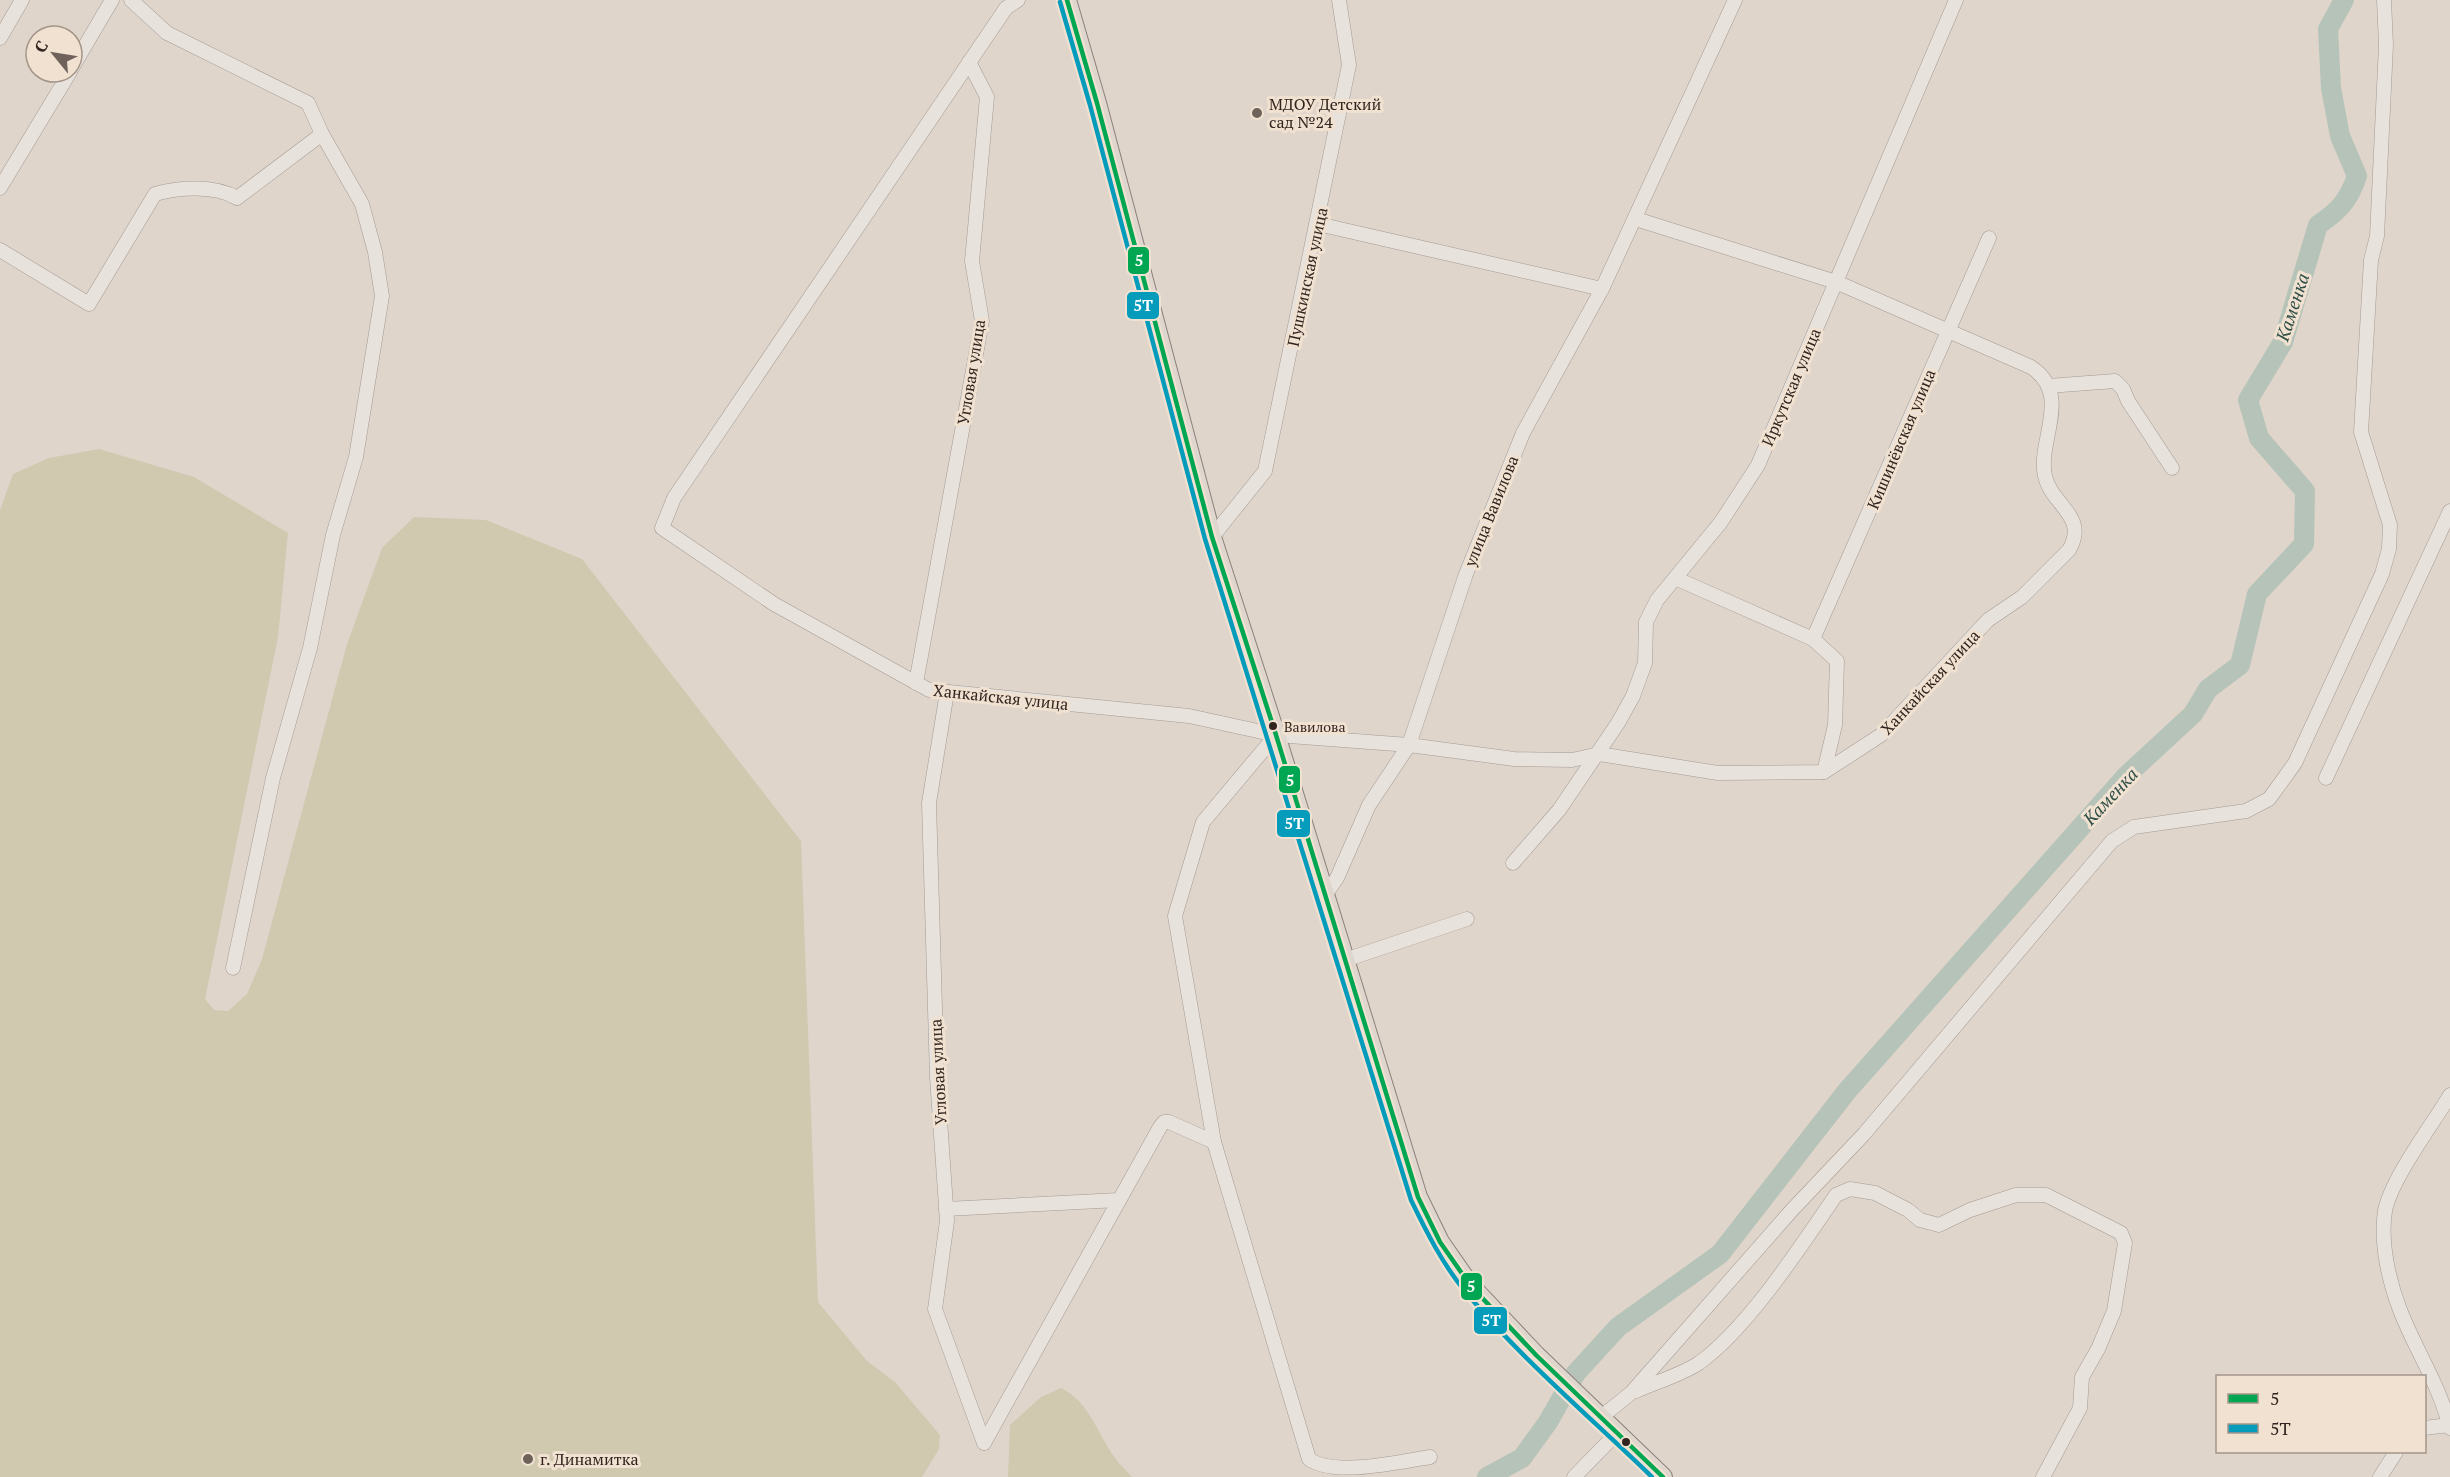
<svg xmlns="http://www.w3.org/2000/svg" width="2450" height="1477" font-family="'PT Serif',serif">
<rect width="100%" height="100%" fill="#dfd5cb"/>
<!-- green -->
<g fill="#d0c9b0">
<polygon points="99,449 194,477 288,533 278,637 205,999 214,1010 228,1011 247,994 262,959 347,644 382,548 414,517 486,520 582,559 801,841 818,1302 867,1361 895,1382 940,1435 939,1449 922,1477 0,1477 0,510 13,474 49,458"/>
<path d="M1061,1388c28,14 35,42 52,67 5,8 13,15 19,22h-124l2,-52 31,-28z"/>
</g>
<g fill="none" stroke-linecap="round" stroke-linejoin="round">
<!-- river -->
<path stroke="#b6c3b8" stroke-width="20" d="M1487,1477l35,-19 26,-36 28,-49 42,-46 102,-73 127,-163 280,-316 66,-61 15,-25 32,-24 17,-71 47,-50 1,-53 -46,-53 -11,-38 35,-58 35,-117c21,-14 31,-25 39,-49l-17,-40 -9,-48 -3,-59 16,-29"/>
<!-- minor casing -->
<g stroke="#a49b94" stroke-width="15">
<g id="minor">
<polyline points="131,0 167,33 308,103 322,134 362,204 375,252 382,296 356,457 333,535 310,648 273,778 233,968"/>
<path d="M1018,0l-12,8 -332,490 -12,30 112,76 155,86 260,26 87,19 133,10 105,14 58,1 27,-6 119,19 106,-1 57,-37 107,-115 34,-23 47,-47c20,-34 -18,-45 -24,-74 -8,-36 28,-81 -14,-109l-195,-85 -200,-63"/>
<polyline points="0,38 22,0"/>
<polyline points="72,68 112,0"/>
<polyline points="0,188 70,72"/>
<polyline points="1318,224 1602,289"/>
<path d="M0,250l89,54 66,-110c24,-7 60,-9 82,4l85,-64"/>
<polyline points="2048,386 2115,381 2123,389 2128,401 2172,468"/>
<polyline points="1212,537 1265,471 1349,65 1339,0"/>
<polyline points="1675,578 1813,639 1837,661 1835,725 1824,772"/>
<polyline points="1813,639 1989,238"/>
<polyline points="916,683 982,321 972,261 987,97 969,62"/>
<polyline points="947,692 929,803 937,1077 947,1221 935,1309 984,1443"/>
<path d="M1276,735l-73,87 -28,94 39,226 95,317c25,18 90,3 121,-2"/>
<polyline points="2326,778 2450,511"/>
<polyline points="1513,863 1559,810 1618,723 1633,696 1645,663 1646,622 1657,600 1721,522 1758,465 1956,0"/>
<polyline points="1325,895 1337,878 1369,805 1409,745 1466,574 1523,433 1602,289 1735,0"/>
<polyline points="1345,960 1467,919"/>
<path d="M2450,1095c-18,30 -59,84 -65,116 -5,32 4,70 15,99 16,41 40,76 50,118"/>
<polyline points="946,1209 1119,1200"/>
<path d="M1636,1391c20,-9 45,-16 63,-28 49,-35 102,-117 137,-168l14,-6 25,4 33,17 12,10 19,5 31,-15 46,-15h30l75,38 4,10 -11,68 -16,38 -16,28 -2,31 -37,69"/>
<polyline points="1600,1418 1631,1393 1792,1210 1864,1134 2112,841 2134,827 2246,811 2269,799 2295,763 2382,574 2389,549 2390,525 2361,432 2371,260 2377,236 2386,45 2384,0"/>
<polyline points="2424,1428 2449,1425"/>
<polyline points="984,1443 1160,1127 1164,1122 1169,1122 1214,1142"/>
<polyline points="1574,1477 1617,1433"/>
<polyline points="2380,1477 2396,1452"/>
</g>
</g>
<!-- major casing -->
<g stroke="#8a817b" stroke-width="20">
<polyline id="major" points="1067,0 1097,103 1212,537 1276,735 1418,1197 1440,1242 1470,1285 1536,1355 1663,1477"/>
</g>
<!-- minor -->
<use href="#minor" stroke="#e8e2dc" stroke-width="14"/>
<!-- major -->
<use href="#major" stroke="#dfd6ce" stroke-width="18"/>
<!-- bus-1 casing -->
<g stroke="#f0e1d1" stroke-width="9">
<polyline id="bus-1" points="1067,0 1097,103 1212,537 1276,735 1418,1197 1440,1242 1470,1285 1536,1355 1663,1477"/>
</g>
<!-- bus-2 casing -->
<g stroke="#f0e1d1" stroke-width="9">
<path id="bus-2" d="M1060,2l30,103 115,434 206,661c15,31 31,63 53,90 56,68 125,126 188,187"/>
</g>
<!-- bus-1 -->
<use href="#bus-1" stroke="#00a651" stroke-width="4.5"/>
<!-- bus-2 -->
<use href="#bus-2" stroke="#059cbc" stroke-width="4.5"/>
</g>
<!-- markers -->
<g fill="#6e625b" stroke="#f0e1d1" stroke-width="2">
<circle cx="1257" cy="113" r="6"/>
<circle cx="528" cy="1459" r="6"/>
</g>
<g fill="#31241e" stroke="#f0e1d1" stroke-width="2">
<circle cx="1273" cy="726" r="5"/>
<circle cx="1626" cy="1442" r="5"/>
</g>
<g text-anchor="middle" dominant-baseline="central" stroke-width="6" stroke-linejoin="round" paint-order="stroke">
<!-- bus labels -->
<g font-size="14" fill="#31241e" stroke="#f0e1d1" text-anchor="start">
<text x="1284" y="726">Вавилова</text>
</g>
<!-- poi labels -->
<g font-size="16" fill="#31241e" stroke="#f0e1d1" text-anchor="start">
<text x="1269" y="104">МДОУ Детский<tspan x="1269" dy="18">сад №24</tspan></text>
<text x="540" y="1459">г. Динамитка</text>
</g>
<!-- street labels -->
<g font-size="16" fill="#31241e" stroke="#f0e1d1">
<text transform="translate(1307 277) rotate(-78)">Пушкинская улица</text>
<text transform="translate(971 372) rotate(-81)">Угловая улица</text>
<text transform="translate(1791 387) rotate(-67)">Иркутская улица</text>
<text transform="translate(1901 439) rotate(-67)">Кишинёвская улица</text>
<text transform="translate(1491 511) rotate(-68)">улица Вавилова</text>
<text transform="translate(1930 682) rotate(-47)">Ханкайская улица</text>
<text transform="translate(1001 697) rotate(6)">Ханкайская улица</text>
<text transform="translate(938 1072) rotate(-93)">Угловая улица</text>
</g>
<!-- water labels -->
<g font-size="18" font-style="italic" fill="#2f4f47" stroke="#f0e1d1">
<text transform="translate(2292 307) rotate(-72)">Каменка</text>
<text transform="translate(2110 796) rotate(-47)">Каменка</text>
</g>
</g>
<g stroke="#f0e1d1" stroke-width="2">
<rect x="1127" y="246" width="23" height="29" rx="6" fill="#00a651"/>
<rect x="1126" y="291" width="34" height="29" rx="6" fill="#059cbc"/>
<rect x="1278" y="765" width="23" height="29" rx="6" fill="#00a651"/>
<rect x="1276" y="809" width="35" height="29" rx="6" fill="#059cbc"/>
<rect x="1460" y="1272" width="23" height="29" rx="6" fill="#00a651"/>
<rect x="1473" y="1306" width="35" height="29" rx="6" fill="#059cbc"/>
</g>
<g font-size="16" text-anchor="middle" font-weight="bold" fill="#fff">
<text x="1139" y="266">5</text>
<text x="1143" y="311">5Т</text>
<text x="1290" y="786">5</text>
<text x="1294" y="829">5Т</text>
<text x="1471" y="1292">5</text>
<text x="1491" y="1326">5Т</text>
</g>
<!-- legend -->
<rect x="2216" y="1375" width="210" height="78" fill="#f0e1d1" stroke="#a49589" stroke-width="1.5"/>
<rect x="2228" y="1394" width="30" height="9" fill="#00a651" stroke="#a49589" stroke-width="1.5"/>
<text x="2270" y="1405" font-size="18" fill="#31241e">5</text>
<rect x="2228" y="1424" width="30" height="9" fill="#059cbc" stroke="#a49589" stroke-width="1.5"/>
<text x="2270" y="1435" font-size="18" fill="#31241e">5Т</text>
<!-- north arrow -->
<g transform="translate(54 54) rotate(300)"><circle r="28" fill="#f0e1d1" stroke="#a49589" stroke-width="1.5"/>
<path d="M0-4.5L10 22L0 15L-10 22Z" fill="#6e625b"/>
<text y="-9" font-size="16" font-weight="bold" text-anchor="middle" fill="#31241e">С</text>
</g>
</svg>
